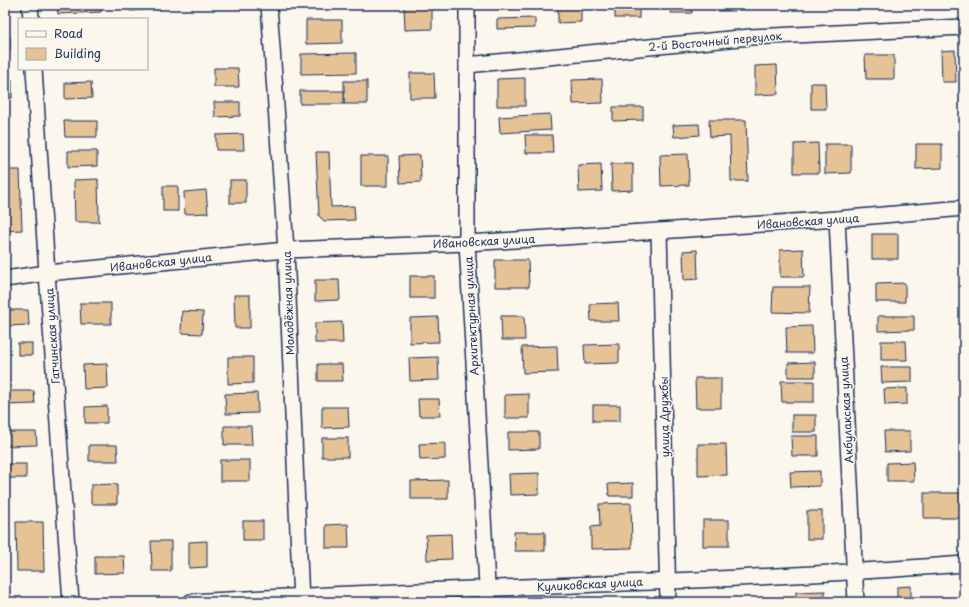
<svg xmlns="http://www.w3.org/2000/svg" width="969" height="607" font-family="'Playpen Sans',sans-serif">
<rect width="100%" height="100%" fill="#fbf7ec"/>
<filter id="ink" filterUnits="userSpaceOnUse"><feTurbulence type="fractalNoise" baseFrequency=".025" numOctaves="2"/><feDisplacementMap in="SourceGraphic" scale="8" xChannelSelector="R" yChannelSelector="G"/><feConvolveMatrix kernelMatrix="1 2 1 2 8 2 1 2 1" color-interpolation-filters="sRGB"/></filter>
<g filter="url(#ink)">
<!-- building -->
<g fill="#e5c397" stroke="#1b2f5e">
<rect x="5" y="5" width="2" height="15"/>
<polygon points="57,5 101,5 101,12 58,14"/>
<polygon points="130,5 161,5 161,9 130,11"/>
<polygon points="432,5 432,29 405,30 404,6"/>
<polygon points="558,5 581,5 581,22 558,23"/>
<rect x="615" y="5" width="24" height="13"/>
<polygon points="671,5 691,5 692,13 671,13"/>
<rect x="714" y="5" width="21" height="6"/>
<polygon points="535,18 535,28 497,29 497,19"/>
<polygon points="306,20 342,20 342,43 306,44"/>
<polygon points="5,37 10,37 10,51 5,52"/>
<polygon points="955,50 956,82 942,82 941,51"/>
<polygon points="356,53 356,73 301,74 301,54"/>
<polygon points="865,55 894,55 894,79 866,79"/>
<polygon points="777,65 778,94 755,95 755,66"/>
<polygon points="214,68 238,68 239,87 214,87"/>
<polygon points="410,73 434,73 435,98 410,98"/>
<polygon points="525,78 525,106 497,106 497,79"/>
<polygon points="602,79 603,103 573,104 572,80"/>
<rect x="5" y="80" width="7" height="18"/>
<rect x="344" y="81" width="23" height="23"/>
<polygon points="91,82 92,98 65,99 65,83"/>
<polygon points="811,83 825,83 826,109 811,109"/>
<rect x="300" y="91" width="44" height="13"/>
<polygon points="214,102 240,102 240,116 215,117"/>
<polygon points="613,107 643,107 643,120 613,121"/>
<polygon points="550,114 551,130 500,133 499,117"/>
<polygon points="709,120 746,120 748,181 731,181 730,136 710,137"/>
<polygon points="64,121 97,121 97,137 65,137"/>
<polygon points="699,124 700,135 674,137 673,125"/>
<polygon points="243,134 244,150 216,150 216,135"/>
<polygon points="525,135 552,135 553,153 526,153"/>
<polygon points="818,143 819,173 794,173 794,144"/>
<polygon points="825,144 851,144 851,173 825,174"/>
<polygon points="916,144 942,144 942,168 916,169"/>
<polygon points="68,151 97,151 97,166 68,167"/>
<polygon points="316,152 329,152 331,207 354,206 355,220 324,221 319,216"/>
<polygon points="688,154 689,185 661,186 660,155"/>
<polygon points="420,155 421,182 400,183 399,156"/>
<rect x="361" y="156" width="27" height="30"/>
<polygon points="601,164 602,191 579,192 578,165"/>
<polygon points="611,164 633,164 633,190 612,191"/>
<polygon points="5,170 20,170 22,230 5,231"/>
<polygon points="98,179 99,222 75,222 74,180"/>
<rect x="230" y="180" width="16" height="23"/>
<rect x="163" y="186" width="15" height="25"/>
<polygon points="206,190 208,213 185,214 184,192"/>
<rect x="872" y="234" width="26" height="25"/>
<polygon points="803,249 804,277 780,277 780,250"/>
<polygon points="697,250 698,279 684,280 683,251"/>
<polygon points="495,260 528,260 529,287 495,287"/>
<rect x="410" y="276" width="24" height="22"/>
<polygon points="315,280 339,280 340,300 315,301"/>
<polygon points="905,283 905,302 876,302 876,284"/>
<polygon points="773,287 810,287 809,313 772,312"/>
<polygon points="234,295 250,295 250,328 235,328"/>
<polygon points="80,303 111,303 111,324 81,324"/>
<polygon points="618,303 619,321 591,321 590,304"/>
<polygon points="5,310 28,310 29,325 5,326"/>
<polygon points="182,311 203,312 202,334 181,333"/>
<polygon points="501,316 524,316 525,340 502,340"/>
<polygon points="878,316 914,316 914,330 878,331"/>
<polygon points="438,317 439,342 410,343 410,318"/>
<polygon points="342,322 343,343 315,343 315,323"/>
<polygon points="812,326 813,353 787,353 786,327"/>
<polygon points="881,341 906,341 907,360 881,360"/>
<rect x="18" y="343" width="14" height="12"/>
<polygon points="619,344 619,363 585,364 584,345"/>
<polygon points="557,346 558,372 523,373 522,347"/>
<polygon points="228,357 253,357 253,383 228,384"/>
<polygon points="438,357 439,380 410,381 409,358"/>
<polygon points="815,362 815,377 788,377 788,363"/>
<polygon points="107,364 108,388 84,389 83,365"/>
<polygon points="318,364 342,364 343,381 318,381"/>
<polygon points="881,367 912,367 912,382 882,383"/>
<polygon points="695,378 721,378 721,408 696,408"/>
<polygon points="781,381 814,381 814,402 782,402"/>
<polygon points="907,388 907,404 885,405 884,389"/>
<polygon points="6,391 34,391 35,404 6,405"/>
<polygon points="257,393 258,413 226,414 225,394"/>
<polygon points="529,394 529,418 505,418 505,395"/>
<polygon points="418,399 439,399 440,416 419,416"/>
<rect x="593" y="405" width="27" height="16"/>
<polygon points="107,406 107,423 85,423 85,407"/>
<polygon points="322,407 348,407 349,427 322,428"/>
<rect x="792" y="415" width="24" height="17"/>
<polygon points="224,426 251,426 252,445 224,445"/>
<polygon points="884,431 910,431 910,451 885,452"/>
<polygon points="6,432 36,432 37,445 6,446"/>
<polygon points="508,432 539,432 539,449 508,450"/>
<polygon points="791,436 818,436 818,456 792,456"/>
<rect x="322" y="438" width="26" height="19"/>
<polygon points="445,443 445,459 420,460 419,444"/>
<polygon points="698,444 726,444 727,475 698,476"/>
<polygon points="89,445 117,445 118,461 89,461"/>
<rect x="220" y="460" width="30" height="21"/>
<polygon points="913,462 914,481 887,481 887,463"/>
<rect x="5" y="464" width="21" height="14"/>
<polygon points="820,471 820,486 791,487 790,472"/>
<polygon points="539,473 539,494 510,495 509,474"/>
<polygon points="448,480 448,499 411,499 411,481"/>
<polygon points="633,483 633,496 609,496 608,484"/>
<polygon points="117,484 117,504 91,504 91,485"/>
<rect x="924" y="493" width="40" height="25"/>
<polygon points="631,503 632,548 591,549 591,527 600,526 599,504"/>
<rect x="807" y="511" width="15" height="28"/>
<rect x="703" y="520" width="26" height="26"/>
<rect x="243" y="521" width="20" height="19"/>
<polygon points="16,522 43,522 44,571 17,571"/>
<polygon points="348,524 349,548 326,548 326,525"/>
<polygon points="514,532 545,532 545,551 515,551"/>
<polygon points="451,534 452,559 427,560 426,535"/>
<polygon points="151,541 171,541 171,571 152,571"/>
<polygon points="207,541 207,567 189,568 189,542"/>
<polygon points="95,556 124,556 125,573 95,574"/>
<polygon points="911,586 911,602 897,602 897,587"/>
<polygon points="825,591 825,602 796,602 796,592"/>
<rect x="707" y="599" width="22" height="3"/>
</g>
<g fill="none" stroke-linecap="round" stroke-linejoin="round">
<!-- minor casing -->
<g stroke="#1b2f5e" stroke-width="18">
<g id="minor">
<polyline points="30,5 31,19"/>
<polyline points="269,5 286,250 301,602"/>
<polyline points="467,5 467,243 488,602"/>
<polyline points="467,65 750,37 964,27"/>
<polyline points="34,69 47,273 71,602"/>
<polyline points="837,219 856,602"/>
<polyline points="659,231 668,602"/>
<polyline points="5,279 47,273 286,250 467,243 659,231 837,219 964,208"/>
<path d="M191,602c258,-15 516,-18 773,-38"/>
</g>
</g>
<!-- minor -->
<use href="#minor" stroke="#fbf7ec" stroke-width="15"/>
</g>
</g>
<g text-anchor="middle" dominant-baseline="central" stroke-width="3" stroke-linejoin="round" paint-order="stroke">
<!-- street labels -->
<g font-size="11" fill="#1b2f5e" stroke="#fbf7ec">
<text transform="translate(715 41) rotate(-5)">2-й Восточный переулок</text>
<text transform="translate(808 221) rotate(-4)">Ивановская улица</text>
<text transform="translate(484 241) rotate(-3)">Ивановская улица</text>
<text transform="translate(161 262) rotate(-6)">Ивановская улица</text>
<text transform="translate(288 303) rotate(-92)">Молодёжная улица</text>
<text transform="translate(471 316) rotate(-93)">Архитектурная улица</text>
<text transform="translate(52 336) rotate(-94)">Гатчинская улица</text>
<text transform="translate(846 410) rotate(-93)">Акбулакская улица</text>
<text transform="translate(664 417) rotate(-91)">улица Дружбы</text>
<text transform="translate(590 584) rotate(-3)">Куликовская улица</text>
</g>
</g>
<!-- margin -->
<rect width="969" height="607" fill="none" stroke="#fbf7ec" stroke-width="20"/>
<rect x="10" y="10" width="949" height="587" fill="none" stroke="#1b2f5e" stroke-width="1.5" filter="url(#ink)"/>
<!-- legend -->
<rect x="18" y="18" width="130" height="52" fill="#fbf7ec" stroke="#a1a7b3"/>
<rect x="26" y="31" width="20" height="6" fill="#fbf7ec" stroke="#a1a7b3"/>
<text x="54" y="38" font-size="12" fill="#1b2f5e">Road</text>
<rect x="26" y="48" width="20" height="12" fill="#e5c397" stroke="#a1a7b3"/>
<text x="54" y="58" font-size="12" fill="#1b2f5e">Building</text>
</svg>
